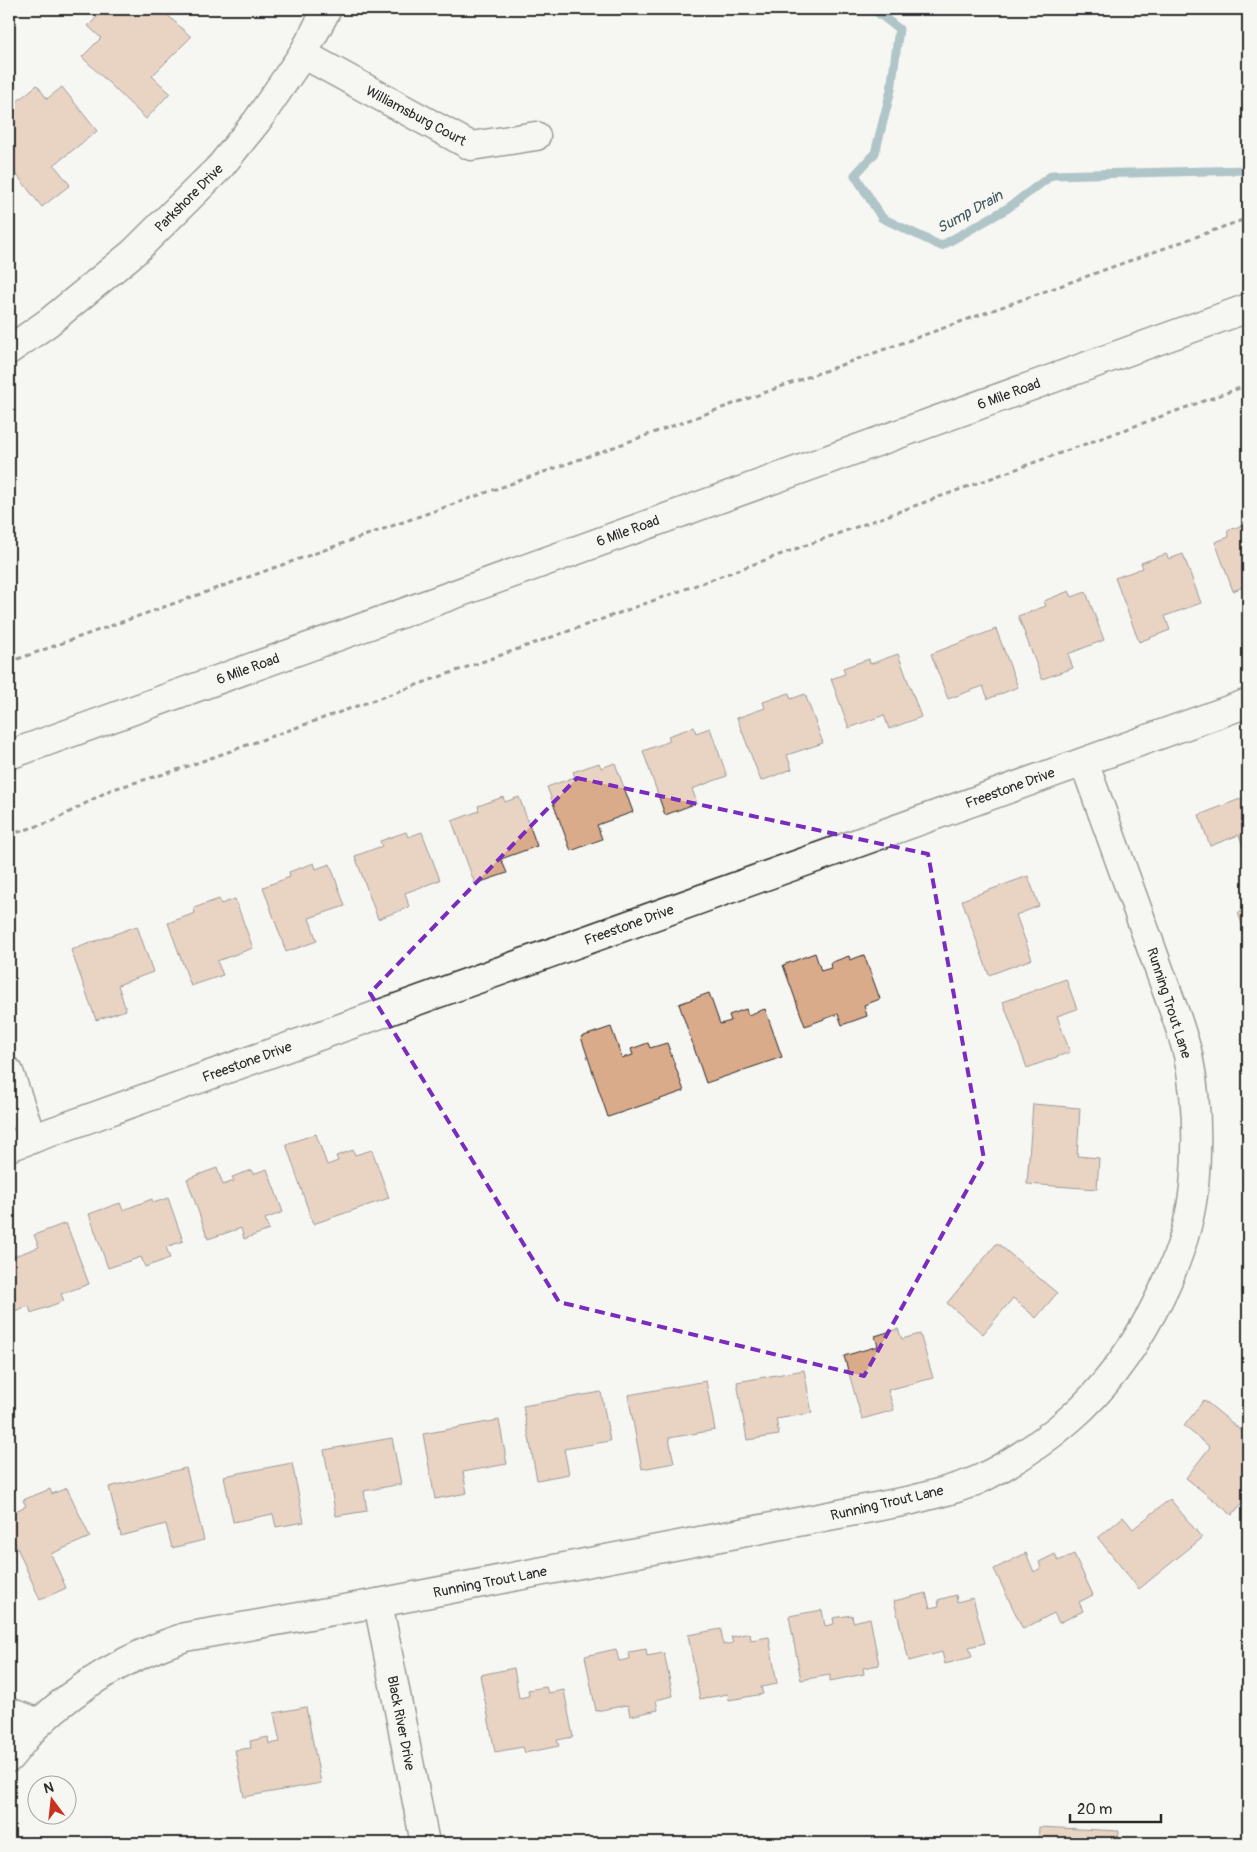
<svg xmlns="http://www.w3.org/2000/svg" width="1257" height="1852" font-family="Pangolin,sans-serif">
<rect width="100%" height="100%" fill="#f6f6f2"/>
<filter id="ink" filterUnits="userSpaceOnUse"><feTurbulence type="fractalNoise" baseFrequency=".02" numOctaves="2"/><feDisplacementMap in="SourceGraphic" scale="10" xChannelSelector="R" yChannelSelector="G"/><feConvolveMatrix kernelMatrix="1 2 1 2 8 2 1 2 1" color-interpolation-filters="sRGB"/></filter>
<g filter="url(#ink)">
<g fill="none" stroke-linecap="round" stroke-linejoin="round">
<!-- stream -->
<polyline stroke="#5a8993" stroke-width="9" points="873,9 899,29 891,90 875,153 855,175 882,218 941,246 1008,208 1052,175 1248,170"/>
</g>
<!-- building -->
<g fill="#daab8b" stroke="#2b2b2b">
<polygon points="105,9 161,9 191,37 152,76 170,93 146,119 82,57 101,38 88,26"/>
<polygon points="37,85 47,99 62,87 97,131 54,165 70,185 42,207 9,165 9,129 13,126 9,121 9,108"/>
<polygon points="1248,523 1248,585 1233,591 1215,542 1229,537 1227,531"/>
<polygon points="1166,554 1169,559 1183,554 1201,603 1165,616 1170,630 1139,642 1115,578 1143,568 1141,563"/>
<polygon points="1069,591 1072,597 1086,592 1104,640 1068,654 1073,668 1042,679 1018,616 1046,606 1044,601"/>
<polygon points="996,629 1018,687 988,699 983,686 948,699 931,654"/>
<polygon points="898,654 921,717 889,729 884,715 849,728 831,679 845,674 843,668 869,659 870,664"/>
<polygon points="789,693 791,699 805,694 823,743 787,755 792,769 761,781 737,718 765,708 763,702"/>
<polygon points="694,727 696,733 710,728 727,776 692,789 697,803 665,815 643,751 670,741 668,736"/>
<polygon points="599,763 601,768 615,763 633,812 597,825 602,839 571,851 547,787 575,777 573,772"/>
<polygon points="1248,796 1248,860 1239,835 1210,846 1199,815"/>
<polygon points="503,797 505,802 519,797 537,846 501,859 507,873 475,884 452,821 479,811 478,806"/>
<polygon points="406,832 408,837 422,832 440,880 405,893 409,907 378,919 355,856 382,846 380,841"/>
<polygon points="314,863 316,869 330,864 345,906 309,918 317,941 286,952 263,887 290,877 289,872"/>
<polygon points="1028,876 1039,906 1016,915 1032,959 989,975 962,900"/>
<polygon points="219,899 221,904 235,899 253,948 217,961 223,975 191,986 168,923 195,913 194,908"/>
<polygon points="1248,909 1248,940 1238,913"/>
<polygon points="137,926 153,972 118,985 126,1010 96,1020 71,950"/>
<polygon points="815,953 821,971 831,968 830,963 849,956 850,960 864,955 880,999 864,1005 867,1016 842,1025 838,1014 805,1026 783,965"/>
<polygon points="1066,979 1077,1009 1057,1016 1070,1052 1027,1068 1003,1002"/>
<polygon points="709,993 720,1024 731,1021 729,1015 746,1009 748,1015 765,1009 782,1057 706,1083 679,1004"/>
<polygon points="611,1027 622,1058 633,1055 631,1049 648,1043 650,1048 667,1043 684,1091 608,1117 581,1037"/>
<polygon points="1033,1104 1080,1108 1077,1156 1099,1158 1097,1189 1027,1184"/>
<polygon points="316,1134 327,1165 338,1161 336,1156 353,1150 355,1155 372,1150 389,1198 313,1224 286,1144"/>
<polygon points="217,1168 223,1185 234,1181 232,1177 251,1170 253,1174 267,1169 283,1212 265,1219 269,1230 244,1239 241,1228 208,1239 187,1179"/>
<polygon points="168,1198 183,1241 166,1247 170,1258 145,1267 141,1257 108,1268 89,1214 120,1203 123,1210 152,1199 153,1203"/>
<polygon points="66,1223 89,1284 61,1294 64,1301 31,1313 29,1306 14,1311 9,1297 9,1262 13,1260 12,1257 39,1247 34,1235"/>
<polygon points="997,1243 1057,1293 1036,1318 1013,1298 983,1334 947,1303"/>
<polygon points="898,1329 902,1339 920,1334 933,1378 888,1390 894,1410 862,1419 844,1356 878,1346 875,1336"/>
<polygon points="804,1370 812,1413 776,1419 779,1435 747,1440 737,1382"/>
<polygon points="706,1381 715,1430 669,1438 674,1463 642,1469 628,1395"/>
<polygon points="601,1392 610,1441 564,1449 569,1474 537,1480 523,1406"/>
<polygon points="1204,1400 1248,1436 1248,1503 1247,1505 1243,1502 1232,1515 1186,1478 1210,1447 1184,1426"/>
<polygon points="499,1420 507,1464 463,1472 467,1493 435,1499 423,1434"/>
<polygon points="392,1438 401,1484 364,1491 367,1511 336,1516 324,1450"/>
<polygon points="292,1463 304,1522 276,1527 273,1514 233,1522 224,1476"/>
<polygon points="186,1468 204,1540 172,1548 166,1524 121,1536 109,1487"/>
<polygon points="67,1488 90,1537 51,1554 66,1588 40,1600 9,1529 9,1514 26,1506 23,1500 50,1489 52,1494"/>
<polygon points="1170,1499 1202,1538 1139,1589 1098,1538 1123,1517 1133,1529"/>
<polygon points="1026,1553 1034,1572 1041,1568 1039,1562 1055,1554 1058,1561 1074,1554 1093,1595 1079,1602 1083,1611 1059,1623 1054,1613 1023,1629 994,1569"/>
<polygon points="926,1593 930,1608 939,1606 938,1600 956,1595 957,1602 973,1598 985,1643 969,1647 972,1657 945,1664 942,1652 909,1661 894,1601"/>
<polygon points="822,1610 825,1626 834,1624 833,1618 852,1615 853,1622 870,1618 879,1665 863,1668 864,1674 830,1681 830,1675 801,1680 789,1616"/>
<polygon points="721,1629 723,1645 733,1643 731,1637 750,1633 751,1640 769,1637 777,1684 761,1687 763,1694 729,1700 728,1694 700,1699 688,1635"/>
<polygon points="616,1649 619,1661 630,1659 629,1652 646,1649 647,1656 664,1653 673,1696 656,1700 658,1710 630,1716 628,1705 596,1711 585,1656"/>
<polygon points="514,1668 519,1698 529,1696 528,1690 546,1687 548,1693 564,1690 573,1737 557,1740 559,1746 525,1753 523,1747 495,1752 480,1675"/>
<polygon points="306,1707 321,1783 244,1797 235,1750 251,1748 250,1741 268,1737 269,1744 280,1742 274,1713"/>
<polygon points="1039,1827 1119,1831 1118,1843 1038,1843"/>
<polygon points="1174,1838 1199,1843 1173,1843"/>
<polygon points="1006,1840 1006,1843 969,1843"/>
</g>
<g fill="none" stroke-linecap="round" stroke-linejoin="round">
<!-- minor casing -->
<g stroke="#2b2b2b" stroke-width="31">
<g id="minor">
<polyline points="303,54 471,146 536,136"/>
<polyline points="9,350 49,322 133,253 220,167 257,121 303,54 327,9"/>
<polyline points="9,755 1248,308"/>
<polyline points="9,1072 32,1139"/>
<polyline points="9,1147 1248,703"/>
<polyline points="378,1603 425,1843"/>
<polyline points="9,1712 39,1723"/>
<path d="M9,1758c10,-11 19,-25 30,-35 41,-39 92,-68 146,-86l193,-34 534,-103c22,-6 51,-12 72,-23 31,-16 61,-36 87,-59 60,-52 115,-152 123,-231 4,-43 3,-89 -6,-132 -3,-12 -7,-24 -11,-36l-93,-257"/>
</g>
</g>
<!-- path -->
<g stroke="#2b2b2b" stroke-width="3" stroke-dasharray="5 4" stroke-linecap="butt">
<polyline points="9,662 589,456 1248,218"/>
<polyline points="9,835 53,821 110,790 174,771 597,621 1248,385"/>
</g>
<!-- minor -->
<use href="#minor" stroke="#f6f6f2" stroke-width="28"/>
</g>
</g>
<!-- marked area -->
<path d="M0 0H1257V1852H0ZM577,778l351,76 56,305 -120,217 -305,-74 -189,-309z" fill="#f6f6f2" fill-opacity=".55" fill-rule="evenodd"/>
<path fill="none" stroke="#7b2cbf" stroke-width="4" stroke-dasharray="10 6" stroke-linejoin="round" d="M577,778l351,76 56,305 -120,217 -305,-74 -189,-309z"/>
<g text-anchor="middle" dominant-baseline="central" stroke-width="5" stroke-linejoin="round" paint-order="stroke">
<!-- street labels -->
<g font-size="14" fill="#2b2b2b" stroke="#f6f6f2">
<text transform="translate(416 116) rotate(28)">Williamsburg Court</text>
<text transform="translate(189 198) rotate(-45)">Parkshore Drive</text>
<text transform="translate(1009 394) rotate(-20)">6 Mile Road</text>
<text transform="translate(628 531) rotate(-20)">6 Mile Road</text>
<text transform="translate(248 669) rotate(-20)">6 Mile Road</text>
<text transform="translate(1010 788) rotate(-20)">Freestone Drive</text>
<text transform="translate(629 925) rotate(-20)">Freestone Drive</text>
<text transform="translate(1169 1003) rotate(72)">Running Trout Lane</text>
<text transform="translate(247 1062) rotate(-20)">Freestone Drive</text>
<text transform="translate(887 1503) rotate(-13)">Running Trout Lane</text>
<text transform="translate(490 1582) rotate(-11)">Running Trout Lane</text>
<text transform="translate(401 1723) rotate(79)">Black River Drive</text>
</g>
<!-- water labels -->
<g font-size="15" font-style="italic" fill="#435a5f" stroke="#f6f6f2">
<text transform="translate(970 212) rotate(-29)">Sump Drain</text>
</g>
</g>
<!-- margin -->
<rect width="1257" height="1852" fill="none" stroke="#f6f6f2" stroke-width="30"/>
<rect x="15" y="15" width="1227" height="1822" fill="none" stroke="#2b2b2b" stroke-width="2" filter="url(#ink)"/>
<!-- north arrow -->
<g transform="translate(52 1800) rotate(345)"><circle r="24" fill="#f6f6f2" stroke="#a5a5a2"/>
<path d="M0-4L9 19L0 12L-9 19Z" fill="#c8321e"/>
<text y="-8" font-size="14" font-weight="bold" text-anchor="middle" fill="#2b2b2b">N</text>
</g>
<!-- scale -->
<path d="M1070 1814v8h91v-8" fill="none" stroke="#2b2b2b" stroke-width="2.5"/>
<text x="1077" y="1814" font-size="15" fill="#2b2b2b" stroke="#f6f6f2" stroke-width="4" paint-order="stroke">20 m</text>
</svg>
